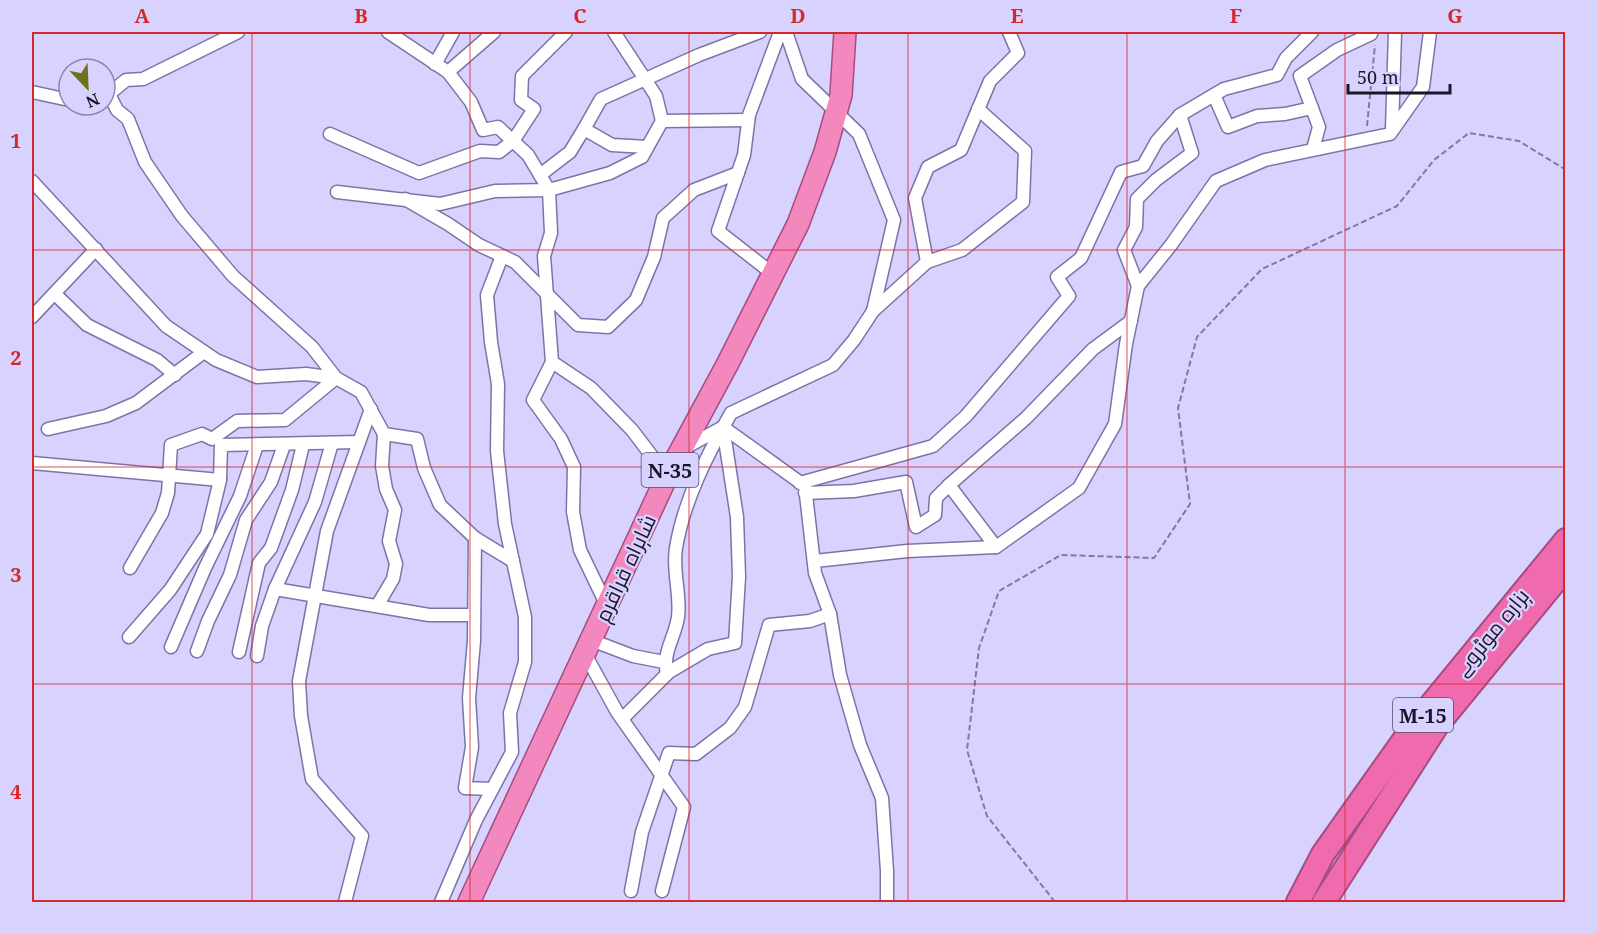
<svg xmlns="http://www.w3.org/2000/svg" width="1597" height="934" font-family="'Noto Serif',Cairo,serif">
<rect width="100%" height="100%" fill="#d8d2ff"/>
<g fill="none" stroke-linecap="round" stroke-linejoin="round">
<!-- minor casing -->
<g stroke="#7c74a7" stroke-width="15">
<g id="minor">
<polyline points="388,32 448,72 494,32"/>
<polyline points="786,32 802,79 859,134 894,220 873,311"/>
<polyline points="435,64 453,32"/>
<polyline points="448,72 471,102 483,130 498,127 528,155 549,190 551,233 544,256 552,362 591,388 632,430 667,476"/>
<polyline points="32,92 69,100"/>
<polyline points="109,94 117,110 128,119 145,162 182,216 233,276 312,347 336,378 361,392 384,434 417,439 424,468 440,505 475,538 513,561"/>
<polyline points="105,95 109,94 126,80 143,79 238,32"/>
<polyline points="1214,95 1228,127 1257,116 1285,114 1312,108"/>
<polyline points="662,121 748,120"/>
<polyline points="584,129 601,99 699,55 760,32"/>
<polyline points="1392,129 1395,32"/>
<polyline points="330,134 419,173 480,151 499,152 513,141 534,109 521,100 522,76 566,32"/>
<polyline points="1313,149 1319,127 1300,76 1337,50 1371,34"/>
<polyline points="540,175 570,152 584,129 612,145 647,147"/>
<polyline points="32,181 166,326 216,360 257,377 306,374 336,378"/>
<polyline points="337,192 440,204 495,191 549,190 610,173 642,157 662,121 656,96 614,32"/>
<polyline points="405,199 448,224 479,245 515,262 578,325 608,327 636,300 654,257 663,218 694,190 738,173"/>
<polyline points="927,262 962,250 1023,202 1025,151 978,109"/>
<polyline points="773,274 718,231 744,155 749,115 780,32"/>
<polyline points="1138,286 1124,250 1136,227 1137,199 1156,180 1192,153 1180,115 1224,89 1277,75 1286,58 1312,32"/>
<polyline points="55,294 87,325 157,360 175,375"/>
<polyline points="32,317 96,249"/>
<polyline points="552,362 533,400 561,439 574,467 573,512 580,550 607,606"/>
<polyline points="48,429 106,416 136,403 204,352"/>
<polyline points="685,448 723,427 805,486 815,573 830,614 840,675 860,745 882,798 887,871 887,902"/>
<polyline points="32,463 220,480"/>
<polyline points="800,483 933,446 966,416 1069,296 1057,277 1081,258 1121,172 1143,166 1157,141 1180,115"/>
<polyline points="949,485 1026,418 1093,349 1131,321"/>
<polyline points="805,493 854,491 906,482 916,527 935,515 936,498 949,485 996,547"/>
<polyline points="475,538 474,641 469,698 472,747 465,788 492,789"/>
<polyline points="815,561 907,551 996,547 1079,488 1115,424 1126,344 1138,286 1171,245 1216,181 1265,160 1390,134 1423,87 1430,32"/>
<polyline points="130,568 162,513 168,493 171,445 202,434 212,439 237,421 285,420 336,378"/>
<polyline points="275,589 315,502 332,443"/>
<polyline points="377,606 393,579 396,564 389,541 395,510 386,489 382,466 384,434"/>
<polyline points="129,637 170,590 207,534 220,480 221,445 358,442"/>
<polyline points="591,640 633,656 664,662"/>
<polyline points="171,647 205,568 240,496 257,445"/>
<polyline points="197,651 208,621 230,575 246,520 271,482 284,445"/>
<polyline points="239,652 259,563 271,548 292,490 303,445"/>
<polyline points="585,654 617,712 684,807 662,891"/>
<polyline points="257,656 262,626 275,589 429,615 474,615"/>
<path d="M667,674c-5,-22 8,-36 11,-57 3,-22 -6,-47 -2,-69 8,-48 31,-93 55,-135l102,-48 21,-25 19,-29 54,-49 -12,-64 13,-31 33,-17 29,-69 28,-28 -9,-21"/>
<polyline points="622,719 669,672 708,649 735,643 739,577 737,517 723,427"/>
<polyline points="631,891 642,832 669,753 696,754 730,728 745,707 769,625 810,621 830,614"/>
<polyline points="345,902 362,836 312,779 301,716 299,681 327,531 371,409"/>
<polyline points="441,902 476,820 512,752 510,713 525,662 525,617 505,524 497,451 498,384 491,342 487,295 502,256"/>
</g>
</g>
<!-- trunk casing -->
<g stroke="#a44d80" stroke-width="24">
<polyline id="trunk" points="469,902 667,476 728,363 798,224 825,152 841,95 845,32"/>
</g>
<!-- motorway casing -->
<g stroke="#a44d80" stroke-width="26">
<g id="motorway">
<polyline points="1298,902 1323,854 1416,723 1566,540"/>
<polyline points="1324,902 1438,724 1566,568"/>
</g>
</g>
<!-- path -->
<g stroke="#807b9c" stroke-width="2" stroke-dasharray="6 3" stroke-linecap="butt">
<polyline points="1367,126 1375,45"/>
<polyline points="1055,902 987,816 967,750 979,648 999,591 1061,555 1154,558 1190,504 1178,408 1197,337 1262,269 1397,206 1434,160 1469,133 1519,141 1566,170"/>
</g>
<!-- minor -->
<use href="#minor" stroke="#fff" stroke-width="12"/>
<!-- trunk -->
<use href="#trunk" stroke="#f288be" stroke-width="21"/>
<!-- motorway -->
<use href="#motorway" stroke="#ef6bae" stroke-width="22"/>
</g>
<!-- grid -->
<path fill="none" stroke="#d62828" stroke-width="1.5" stroke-opacity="0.55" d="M252,32v870M470,32v870M689,32v870M908,32v870M1127,32v870M1345,32v870M32,250h1534M32,467h1534M32,684h1534"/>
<g text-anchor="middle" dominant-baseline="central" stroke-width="4.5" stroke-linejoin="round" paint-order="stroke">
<!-- shield labels -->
<g fill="#d8d2ff" stroke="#534e6a" stroke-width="1.5">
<rect x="641.5" y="453" width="57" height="34" rx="4.5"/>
<rect x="1393" y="698" width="60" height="34" rx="4.5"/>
</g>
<g font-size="20" font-weight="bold" fill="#1a162a">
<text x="670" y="470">N-35</text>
<text x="1423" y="715">M-15</text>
</g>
<!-- street labels -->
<g font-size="21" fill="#1a162a" stroke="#d8d2ff">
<text transform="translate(625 568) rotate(-65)">شاہراہ قراقرم</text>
<text transform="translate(1491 632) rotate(-51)">ہزارہ موٹروے</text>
</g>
</g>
<!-- border -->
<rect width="1597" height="934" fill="none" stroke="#d8d2ff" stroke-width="66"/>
<!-- north arrow -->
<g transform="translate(87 87) rotate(157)"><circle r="28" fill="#d8d2ff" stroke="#8c87aa" stroke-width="1.5"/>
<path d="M0-4.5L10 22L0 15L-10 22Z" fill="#6f7116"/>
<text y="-9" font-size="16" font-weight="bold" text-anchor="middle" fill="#1a162a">N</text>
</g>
<!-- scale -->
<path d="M1348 84v9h102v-9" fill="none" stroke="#1a162a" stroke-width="3"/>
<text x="1357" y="84" font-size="18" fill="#1a162a" stroke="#d8d2ff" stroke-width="4.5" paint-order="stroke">50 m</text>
<rect x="33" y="33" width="1531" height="868" fill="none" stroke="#d62828" stroke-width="2"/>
<g font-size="20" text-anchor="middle" font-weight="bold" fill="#d62828">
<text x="142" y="23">A</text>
<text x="361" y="23">B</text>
<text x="580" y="23">C</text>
<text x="798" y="23">D</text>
<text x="1017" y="23">E</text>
<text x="1236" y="23">F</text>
<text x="1455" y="23">G</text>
<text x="16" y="148">1</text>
<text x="16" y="365">2</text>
<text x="16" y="582">3</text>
<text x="16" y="799">4</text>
</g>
</svg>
